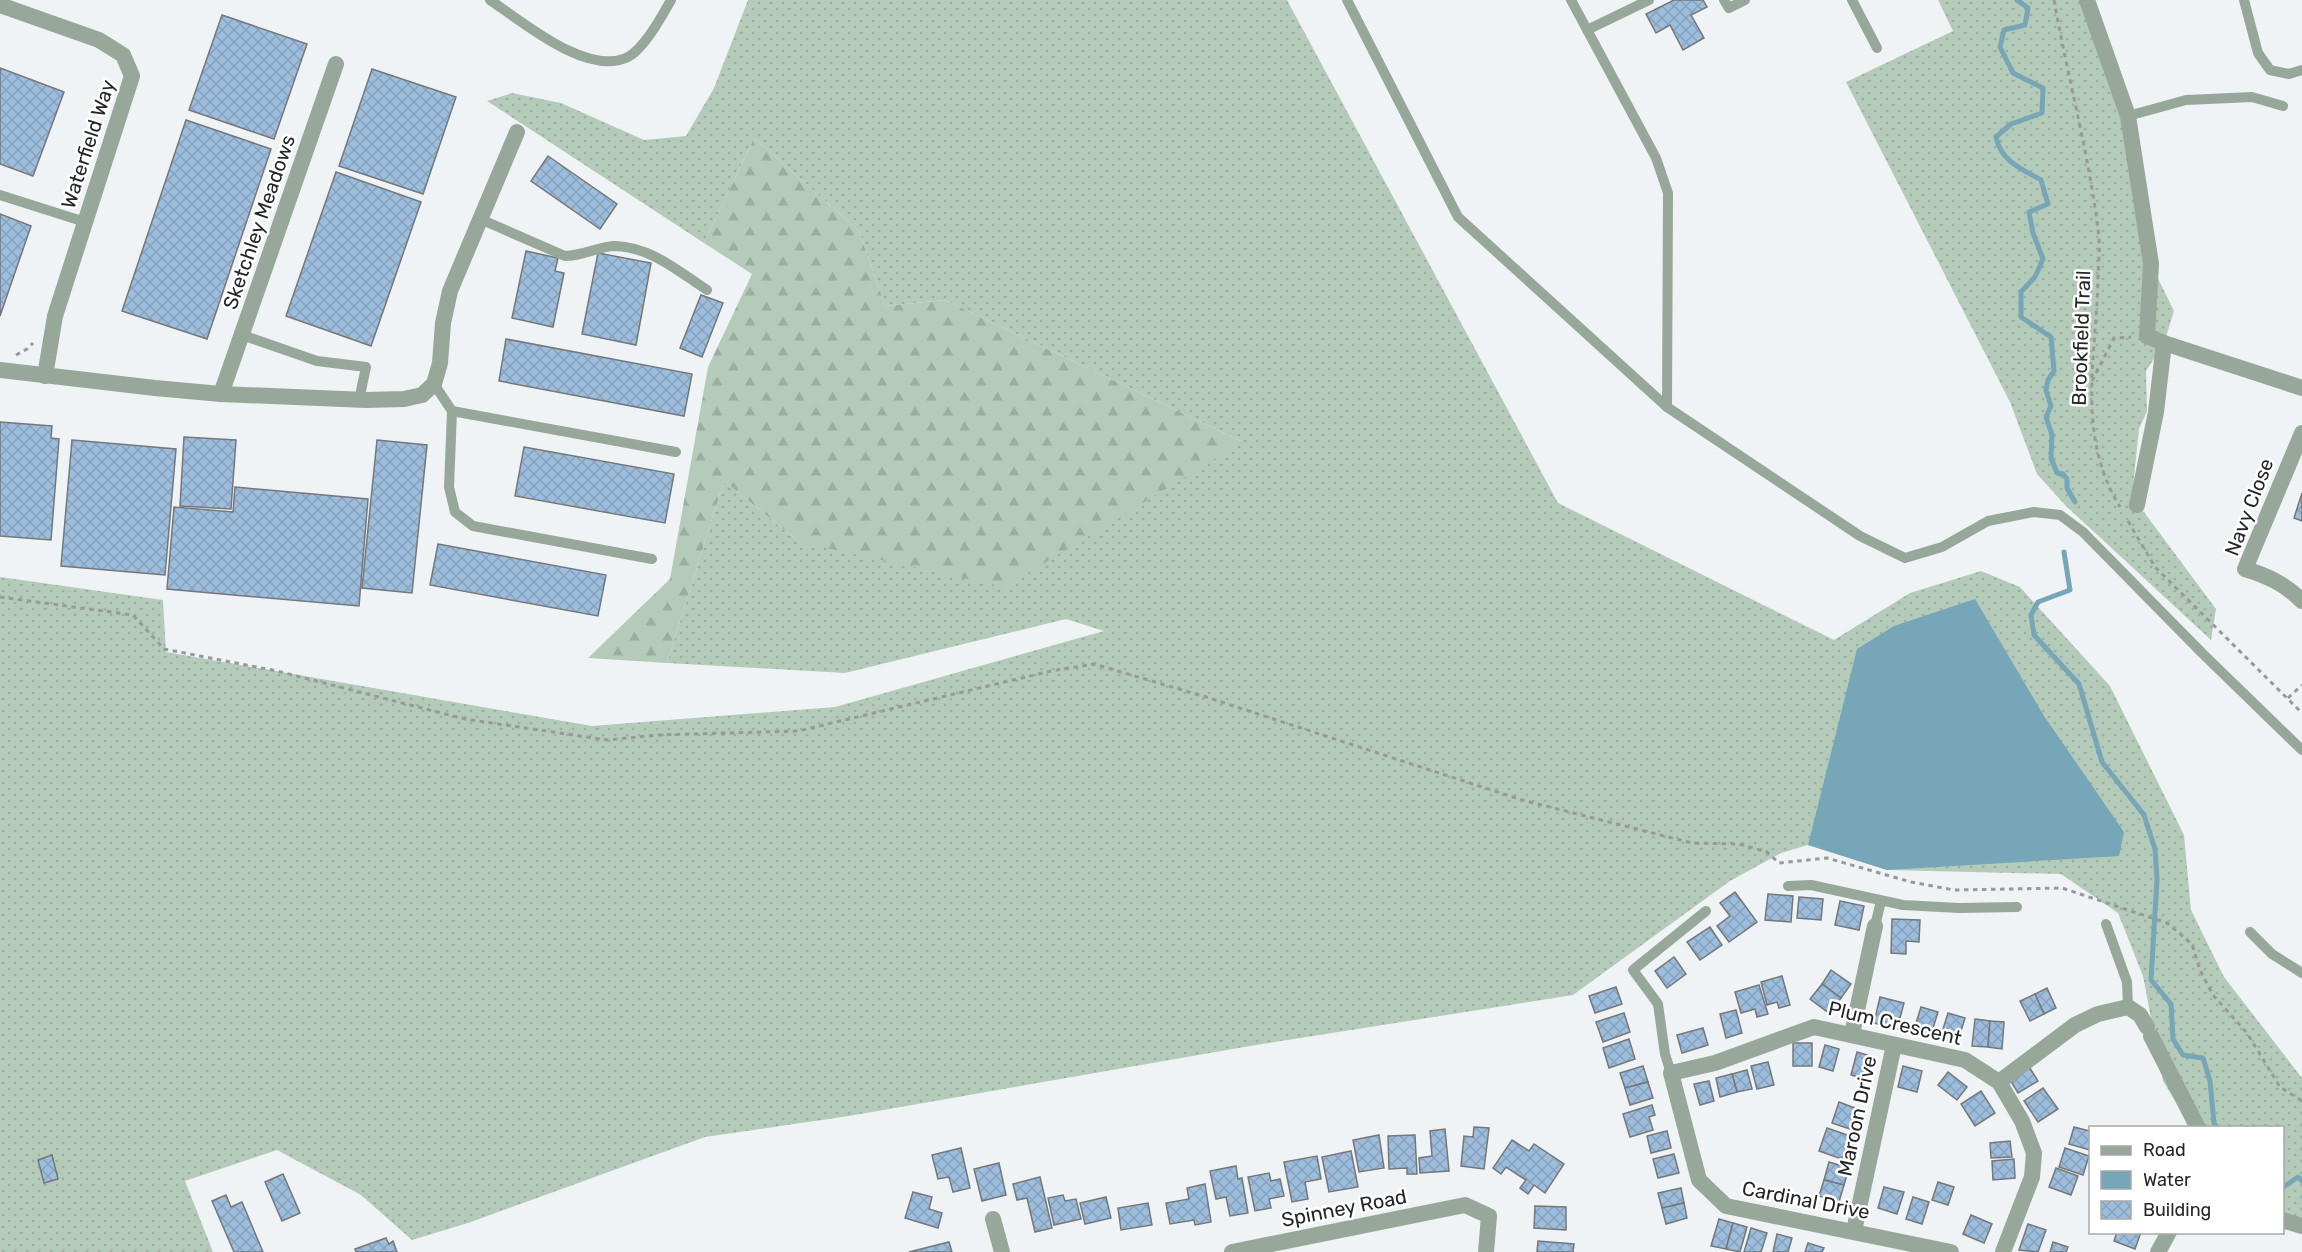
<svg xmlns="http://www.w3.org/2000/svg" width="2302" height="1252" font-family="Rubik,sans-serif">
<defs>
<pattern id="grass-dots" width="8" height="8" patternUnits="userSpaceOnUse" patternTransform="scale(1.5)"><rect width="8" height="8" fill="#b5cbb9"/><path d="M2 2h.1M6 6h.1" fill="none" stroke="#9cae9f" stroke-width="1.8" stroke-linecap="round"/></pattern>
<pattern id="forest-firs" width="22" height="20" patternUnits="userSpaceOnUse" patternTransform="scale(1.5)"><rect width="22" height="20" fill="#b5cbb9"/><path d="M5 1l3.5 6h-7zM16 11l3.5 6h-7z" fill="#9cae9f"/></pattern>
<pattern id="building-cross-hatch" width="8" height="8" patternUnits="userSpaceOnUse" patternTransform="scale(1.5)"><rect width="8" height="8" fill="#9dbddd"/><path d="M0 0l8 8M0 8l8-8" fill="none" stroke="#87a2be"/></pattern>
</defs>
<rect width="100%" height="100%" fill="#f0f3f5"/>
<!-- grass -->
<g fill="url(#grass-dots)">
<polygon points="748,0 1287,0 1558,503 1834,640 1910,593 1981,571 2020,587 2110,686 2184,835 2191,910 2224,977 2302,1078 2302,1225 2283,1221 2282,1128 2191,1127 2163,1081 2143,976 2118,913 2061,874 1887,870 1808,845 1781,853 1730,881 1573,995 1250,1046 849,1116 705,1137 468,1223 412,1240 361,1195 277,1150 185,1181 213,1252 0,1252 0,577 163,600 166,652 592,726 835,707 1104,631 1066,619 845,673 667,663 724,481 799,542 1243,442 945,300 885,306 859,231 754,138 704,243 487,101 512,93 561,103 644,140 686,136 714,88"/>
<polygon points="1938,0 2087,0 2128,116 2151,264 2174,311 2164,343 2146,371 2147,411 2139,429 2132,496 2216,609 2211,640 2066,506 2037,474 2010,402 1846,82 1953,31"/>
</g>
<!-- forest -->
<polygon fill="url(#forest-firs)" points="754,138 859,231 885,306 945,300 1243,442 1005,587 799,542 724,481 667,663 588,658 670,579 708,367 752,274 704,243"/>
<!-- water -->
<polygon fill="#76a6b8" points="1975,599 2044,716 2124,832 2119,856 1887,870 1808,845 1857,649 1894,626"/>
<g fill="none" stroke-linecap="round" stroke-linejoin="round">
<!-- stream -->
<g stroke="#76a6b8" stroke-width="5">
<path d="M2017,0l11,8 -3,17 -21,5 -4,17 13,26 30,15 -1,25 -31,11 -15,13c5,24 25,32 45,43l7,24 -19,8 4,21 10,26 -8,18 -14,15v25l30,20 3,34 -6,9 -2,10 5,16 -5,11 6,18 -1,23 6,15 6,1 4,5v9l8,14"/>
<polyline points="2064,552 2070,590 2038,602 2031,615 2034,635 2079,684 2102,762 2144,815 2155,849 2157,879 2151,980 2171,1004 2173,1039 2183,1055 2203,1058 2210,1081 2214,1123 2217,1128"/>
<polyline points="2282,1188 2298,1177 2302,1181"/>
</g>
</g>
<!-- building -->
<g fill="url(#building-cross-hatch)" stroke="#757779" stroke-width="1.5">
<polygon points="1674,0 1703,0 1707,7 1691,15 1704,38 1683,50 1670,25 1656,33 1646,14"/>
<polygon points="222,15 307,44 274,139 189,110"/>
<polygon points="0,68 64,92 33,176 0,164"/>
<polygon points="372,69 456,97 423,194 339,166"/>
<polygon points="186,120 271,149 207,339 122,311"/>
<polygon points="548,156 617,204 600,229 531,181"/>
<polygon points="336,172 421,202 371,346 286,316"/>
<polygon points="0,214 31,226 0,316"/>
<polygon points="526,251 558,258 555,271 564,273 553,327 512,318"/>
<polygon points="598,253 651,263 636,345 582,334"/>
<polygon points="701,295 723,303 702,357 680,348"/>
<polygon points="506,339 692,374 684,416 499,381"/>
<polygon points="0,422 52,426 51,438 59,439 51,540 0,536"/>
<polygon points="184,437 236,440 231,509 180,506"/>
<polygon points="72,440 176,449 165,575 61,566"/>
<polygon points="377,440 427,445 412,593 362,588"/>
<polygon points="524,447 674,474 665,523 515,496"/>
<polygon points="235,487 368,499 359,606 167,589 174,507 233,512"/>
<polygon points="2302,493 2302,521 2294,518"/>
<polygon points="438,544 606,575 598,616 430,585"/>
<polygon points="1735,892 1757,922 1729,942 1717,926 1730,916 1720,903"/>
<polygon points="1768,894 1793,896 1791,922 1765,920"/>
<polygon points="1799,897 1823,899 1821,920 1797,918"/>
<polygon points="1840,901 1864,906 1859,930 1835,925"/>
<polygon points="1892,919 1920,920 1919,942 1906,941 1906,954 1891,953"/>
<polygon points="1710,927 1722,945 1700,960 1687,942"/>
<polygon points="1674,957 1686,974 1667,988 1655,971"/>
<polygon points="1831,970 1851,984 1841,998 1822,984"/>
<polygon points="1782,976 1790,1005 1779,1008 1777,1002 1767,1005 1761,982"/>
<polygon points="1822,984 1841,998 1830,1014 1810,999"/>
<polygon points="1759,985 1768,1014 1757,1017 1755,1009 1741,1013 1735,992"/>
<polygon points="1616,987 1622,1004 1595,1013 1589,996"/>
<polygon points="2047,988 2056,1008 2044,1014 2035,994"/>
<polygon points="2035,994 2044,1014 2030,1021 2020,1001"/>
<polygon points="1880,997 1904,1003 1897,1029 1874,1023"/>
<polygon points="1921,1007 1938,1012 1930,1038 1913,1033"/>
<polygon points="1736,1010 1742,1033 1726,1038 1720,1014"/>
<polygon points="1624,1013 1630,1032 1603,1042 1596,1022"/>
<polygon points="1948,1013 1965,1018 1957,1044 1940,1039"/>
<polygon points="1975,1019 1990,1021 1988,1047 1972,1046"/>
<polygon points="1990,1021 2004,1022 2002,1049 1988,1047"/>
<polygon points="1703,1028 1708,1045 1682,1053 1677,1035"/>
<polygon points="1629,1039 1635,1059 1609,1068 1603,1048"/>
<rect x="1793" y="1043" width="19" height="23"/>
<polygon points="1825,1045 1839,1049 1833,1071 1819,1067"/>
<polygon points="1857,1052 1874,1057 1868,1080 1851,1075"/>
<polygon points="1768,1062 1774,1085 1757,1089 1751,1066"/>
<polygon points="2028,1065 2038,1081 2018,1093 2009,1078"/>
<polygon points="1643,1066 1648,1082 1625,1088 1620,1073"/>
<polygon points="1903,1066 1922,1071 1917,1092 1898,1087"/>
<polygon points="1747,1070 1752,1089 1737,1092 1732,1074"/>
<polygon points="1948,1072 1967,1087 1957,1100 1938,1085"/>
<polygon points="1732,1074 1737,1092 1720,1097 1716,1078"/>
<polygon points="1709,1081 1714,1101 1700,1105 1694,1084"/>
<polygon points="1648,1082 1653,1098 1630,1105 1625,1088"/>
<polygon points="2043,1088 2058,1109 2038,1122 2024,1101"/>
<polygon points="1981,1091 1995,1113 1975,1126 1961,1104"/>
<polygon points="1839,1102 1860,1110 1853,1130 1832,1123"/>
<polygon points="1652,1105 1655,1115 1649,1117 1653,1130 1630,1137 1623,1114"/>
<polygon points="1474,1127 1489,1128 1484,1169 1461,1166 1464,1136 1473,1137"/>
<polygon points="2074,1127 2090,1131 2090,1150 2069,1144"/>
<polygon points="1827,1128 1856,1138 1853,1146 1847,1144 1842,1159 1819,1151"/>
<polygon points="1445,1129 1449,1171 1420,1173 1419,1158 1432,1156 1430,1131"/>
<polygon points="1667,1131 1671,1148 1651,1153 1647,1136"/>
<polygon points="1379,1135 1384,1168 1359,1172 1353,1140"/>
<polygon points="1415,1135 1417,1174 1407,1174 1407,1168 1389,1169 1388,1136"/>
<polygon points="1512,1140 1529,1151 1534,1144 1564,1164 1545,1193 1534,1185 1528,1194 1520,1188 1526,1180 1506,1167 1501,1174 1493,1168"/>
<polygon points="2010,1141 2012,1157 1991,1158 1990,1143"/>
<polygon points="961,1148 970,1188 953,1192 949,1177 938,1179 932,1155"/>
<polygon points="2065,1148 2089,1156 2083,1175 2059,1167"/>
<polygon points="1351,1151 1358,1187 1329,1192 1322,1157"/>
<polygon points="1674,1154 1679,1173 1658,1178 1653,1159"/>
<polygon points="52,1155 58,1179 44,1183 38,1160"/>
<polygon points="1317,1156 1321,1179 1305,1182 1308,1199 1292,1202 1284,1162"/>
<polygon points="2014,1159 2015,1178 1993,1180 1992,1161"/>
<polygon points="1829,1162 1849,1168 1844,1185 1824,1180"/>
<polygon points="999,1163 1006,1195 982,1201 974,1169"/>
<polygon points="1236,1166 1238,1179 1242,1178 1248,1213 1230,1216 1226,1197 1216,1199 1210,1171"/>
<polygon points="2056,1168 2078,1176 2071,1195 2049,1187"/>
<polygon points="1269,1173 1271,1181 1280,1179 1284,1196 1269,1199 1271,1208 1255,1211 1248,1177"/>
<polygon points="283,1174 300,1213 282,1221 265,1182"/>
<polygon points="1040,1177 1052,1228 1035,1232 1027,1198 1017,1200 1013,1184"/>
<polygon points="1824,1180 1844,1185 1839,1202 1819,1196"/>
<polygon points="1938,1182 1954,1187 1948,1205 1932,1200"/>
<polygon points="1205,1184 1211,1222 1195,1225 1194,1220 1170,1224 1166,1203 1189,1199 1187,1188"/>
<polygon points="1884,1187 1904,1192 1897,1214 1878,1208"/>
<polygon points="1681,1188 1684,1203 1662,1208 1658,1193"/>
<polygon points="913,1192 932,1197 929,1209 942,1213 938,1228 905,1218"/>
<polygon points="226,1195 231,1207 242,1202 263,1252 234,1252 212,1201"/>
<polygon points="1063,1195 1065,1201 1076,1199 1081,1219 1054,1225 1048,1198"/>
<polygon points="1106,1197 1111,1218 1085,1224 1080,1203"/>
<polygon points="1913,1197 1929,1202 1922,1224 1906,1219"/>
<polygon points="1148,1203 1152,1225 1121,1230 1118,1208"/>
<polygon points="1684,1203 1687,1218 1666,1224 1662,1208"/>
<polygon points="1535,1206 1566,1207 1566,1230 1534,1228"/>
<polygon points="1971,1215 1992,1224 1984,1243 1963,1234"/>
<polygon points="1719,1219 1733,1223 1726,1249 1711,1246"/>
<polygon points="1733,1223 1747,1227 1740,1252 1726,1249"/>
<polygon points="2028,1224 2046,1230 2038,1252 2019,1250"/>
<polygon points="1751,1228 1767,1233 1761,1252 1744,1252"/>
<polygon points="2117,1232 2141,1232 2135,1249 2114,1241"/>
<polygon points="1777,1234 1792,1238 1788,1252 1773,1252"/>
<polygon points="386,1238 389,1244 393,1241 397,1252 356,1252 355,1249"/>
<polygon points="1538,1241 1574,1244 1573,1252 1537,1252"/>
<polygon points="949,1242 952,1252 909,1252"/>
<polygon points="2053,1242 2068,1247 2066,1252 2050,1252"/>
<polygon points="1808,1243 1824,1248 1822,1252 1805,1252"/>
</g>
<g fill="none" stroke-linecap="round" stroke-linejoin="round">
<!-- path -->
<g stroke="#97999a" stroke-width="3" stroke-dasharray="4.5 4.5" stroke-linecap="butt">
<path d="M2054,0c14,79 36,158 45,238 1,14 -1,28 -1,41 -2,80 -22,156 22,228"/>
<polyline points="16,355 27,349 33,343"/>
<polyline points="2092,381 2114,338 2131,337"/>
<polyline points="2128,521 2155,567 2302,713"/>
<polyline points="0,597 133,615 164,649 277,671 465,719 607,740 658,735 798,731 1051,671 1094,664 1206,697 1522,800 1692,843 1739,844 1767,852 1779,863 1827,858 1911,882 1954,890 2062,888 2167,923 2192,944 2200,970 2213,995 2247,1033 2280,1087 2302,1101"/>
<polyline points="2288,698 2302,685"/>
</g>
<!-- service -->
<g stroke="#97a79a" stroke-width="10">
<path d="M490,0c33,22 95,75 136,58 17,-7 36,-42 45,-58"/>
<polyline points="1347,0 1458,217 1667,407"/>
<polyline points="1571,0 1656,158 1668,193 1667,407 1860,536 1905,558 1942,547 1988,521 2034,512 2060,515 2083,532 2202,653 2302,750"/>
<polyline points="1724,0 1729,8 1745,0"/>
<polyline points="1852,0 1877,48"/>
<polyline points="2244,0 2258,53 2270,70 2289,74 2302,70"/>
<polyline points="1587,30 1649,0"/>
<polyline points="2128,116 2186,100 2252,97 2283,106"/>
<polyline points="0,195 85,222"/>
<path d="M480,219l85,37c18,0 35,-10 50,-10 36,1 63,25 92,44"/>
<polyline points="242,335 317,361 366,367 359,400"/>
<polyline points="434,384 452,411"/>
<polyline points="652,559 473,526 455,512 449,487 452,411 676,452"/>
<polyline points="1788,886 1811,885 1903,905 1959,908 2017,907"/>
<polyline points="2106,924 2127,982 2128,1007"/>
<polyline points="1875,926 1881,901"/>
<polyline points="2250,932 2272,954 2302,973"/>
<polyline points="1671,1073 1665,1054 1658,1004 1633,970 1706,911"/>
</g>
<!-- minor -->
<g stroke="#97a79a" stroke-width="16">
<polyline points="2087,0 2128,116 2151,264 2147,336 2164,343 2302,388"/>
<polyline points="0,5 99,40 123,55 132,76 55,316 45,376"/>
<polyline points="0,370 155,388 221,394 366,400 404,399 422,395 434,384 440,363 443,323 450,291 517,132"/>
<polyline points="221,394 336,64"/>
<path d="M2302,433l-57,136c23,7 40,15 57,32"/>
<polyline points="2137,505 2156,412 2164,343"/>
<polyline points="1852,1034 1875,926"/>
<polyline points="2151,1036 2198,1128"/>
<polyline points="1999,1082 2075,1025 2098,1014 2128,1007 2140,1015 2147,1027"/>
<polyline points="993,1219 1002,1252"/>
<polyline points="2282,1220 2302,1226"/>
<polyline points="1854,1231 1894,1045"/>
<polyline points="1232,1252 1465,1205 1489,1216 1486,1252"/>
<polyline points="1951,1252 1726,1206 1699,1180 1671,1073 1715,1063 1814,1027 1965,1060 1999,1082 2022,1121 2034,1153 2032,1177 2003,1252"/>
<polyline points="2158,1252 2169,1232"/>
</g>
</g>
<g text-anchor="middle" dominant-baseline="central" stroke-width="5" stroke-linejoin="round" paint-order="stroke">
<!-- street labels -->
<g font-size="20" fill="#242525" stroke="#fff">
<text transform="translate(88 144) rotate(-72)">Waterfield Way</text>
<text transform="translate(259 222) rotate(-71)">Sketchley Meadows</text>
<text transform="translate(2081 338) rotate(-88)">Brookfield Trail</text>
<text transform="translate(2249 507) rotate(-69)">Navy Close</text>
<text transform="translate(1895 1023) rotate(13)">Plum Crescent</text>
<text transform="translate(1857 1116) rotate(-78)">Maroon Drive</text>
<text transform="translate(1806 1200) rotate(11)">Cardinal Drive</text>
<text transform="translate(1344 1208) rotate(-11)">Spinney Road</text>
</g>
</g>
<!-- legend -->
<rect x="2089" y="1126" width="195" height="108" fill="#ffffff" stroke="#a7a8a8" stroke-width="1.5"/>
<rect x="2101" y="1146" width="30" height="9" fill="#97a79a" stroke="#a7a8a8" stroke-width="1.5"/>
<text x="2143" y="1156" font-size="18" fill="#242525">Road</text>
<rect x="2101" y="1171" width="30" height="18" fill="#76a6b8" stroke="#a7a8a8" stroke-width="1.5"/>
<text x="2143" y="1186" font-size="18" fill="#242525">Water</text>
<rect x="2101" y="1201" width="30" height="18" fill="url(#building-cross-hatch)" stroke="#a7a8a8" stroke-width="1.5"/>
<text x="2143" y="1216" font-size="18" fill="#242525">Building</text>
</svg>
